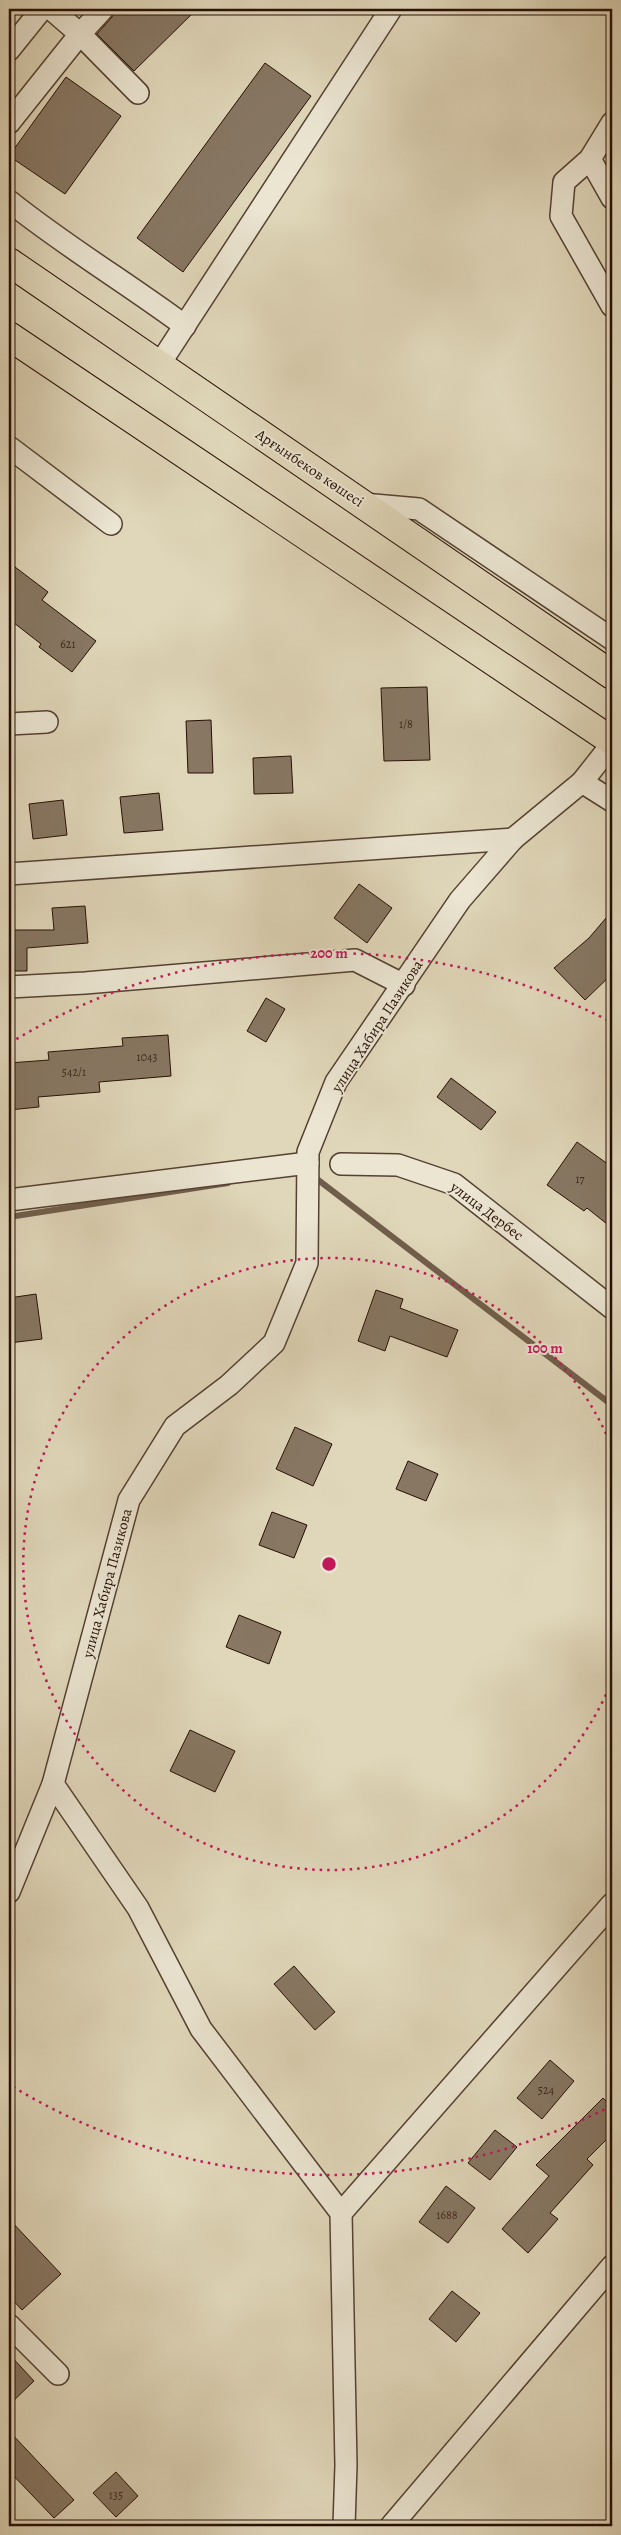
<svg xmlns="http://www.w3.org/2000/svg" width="621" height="2535" font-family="Alegreya,serif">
<rect width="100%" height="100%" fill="#e0d7ba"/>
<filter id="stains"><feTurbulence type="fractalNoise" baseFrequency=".004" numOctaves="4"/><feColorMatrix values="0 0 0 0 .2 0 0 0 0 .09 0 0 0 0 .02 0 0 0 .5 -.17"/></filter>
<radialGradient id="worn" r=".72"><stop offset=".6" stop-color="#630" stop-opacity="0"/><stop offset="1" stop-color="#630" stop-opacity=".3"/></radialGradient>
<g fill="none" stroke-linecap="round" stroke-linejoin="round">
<!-- stream -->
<g stroke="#705e4c" stroke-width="6">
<polyline points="313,1176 612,1405"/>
<polyline points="9,1217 228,1183"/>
</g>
</g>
<!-- building -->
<g fill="#877763" stroke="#260f04">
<polygon points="115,9 197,9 134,71 97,34 112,17"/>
<polygon points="265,63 311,96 183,272 137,238"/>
<polygon points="66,77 121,116 65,194 9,156"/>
<polygon points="15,567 48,592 42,600 96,641 72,672 39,647 41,644 9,619 9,576"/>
<polygon points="427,687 430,760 384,761 381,688"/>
<polygon points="211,720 213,773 188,773 186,721"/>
<polygon points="291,756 293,793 254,794 253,758"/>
<polygon points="159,793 163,830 124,833 120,797"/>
<polygon points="63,800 67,835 33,839 29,804"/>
<polygon points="359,884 392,908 367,943 334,918"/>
<polygon points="85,906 88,943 27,948 27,971 9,971 9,930 54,930 52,908"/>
<polygon points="612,911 612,974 585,1000 554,968 589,938"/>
<polygon points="266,998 285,1009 266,1042 247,1031"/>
<polygon points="168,1035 171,1076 99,1082 100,1092 38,1097 39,1107 9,1110 9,1063 49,1060 48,1052 123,1046 122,1038"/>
<polygon points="451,1078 496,1112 481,1130 437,1097"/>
<polygon points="577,1142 612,1167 612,1228 587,1208 584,1211 547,1185"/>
<polygon points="376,1290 403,1299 400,1308 458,1330 447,1357 390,1336 385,1351 358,1341"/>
<polygon points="36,1294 42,1339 9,1343 9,1298"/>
<polygon points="295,1427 332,1444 313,1486 276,1469"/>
<polygon points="408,1461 438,1474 426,1501 396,1489"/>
<polygon points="272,1512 307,1525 294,1558 259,1545"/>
<polygon points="239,1615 281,1632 269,1664 226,1647"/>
<polygon points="190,1730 235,1751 215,1792 170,1771"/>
<polygon points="294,1966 335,2012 315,2030 274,1984"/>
<polygon points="550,2060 574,2081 542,2119 517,2098"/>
<polygon points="603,2098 612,2107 612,2134 587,2159 593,2165 550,2213 558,2219 528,2253 502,2229 549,2176 536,2165"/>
<polygon points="495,2130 517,2147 490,2180 468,2163"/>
<polygon points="446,2186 475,2208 448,2243 419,2222"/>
<polygon points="9,2219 61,2274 22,2310 9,2296"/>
<polygon points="452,2291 480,2313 456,2342 429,2319"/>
<polygon points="9,2354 34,2381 9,2405"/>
<polygon points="9,2431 74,2500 54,2518 9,2471"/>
<polygon points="116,2472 138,2496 116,2517 93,2493"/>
</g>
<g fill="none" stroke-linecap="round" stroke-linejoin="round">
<!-- minor casing -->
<g stroke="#544132" stroke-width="24">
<g id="minor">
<polyline points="51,9 80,34 138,93"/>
<polyline points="9,50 42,9"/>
<polyline points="9,123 80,34 103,9"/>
<polyline points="612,123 590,159 564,182 561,216 612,306"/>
<polyline points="590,159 612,198"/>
<path d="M9,201c56,45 118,82 176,125"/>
<polyline points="159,365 391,9"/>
<polyline points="9,447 111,524"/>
<polyline points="363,504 419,509 612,639"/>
<polyline points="9,724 47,722"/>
<polyline points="582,782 612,801"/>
<polyline points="9,874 513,839"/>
<polyline points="9,987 85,983 355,960 404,985"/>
<polyline points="341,1164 398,1165 454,1184 612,1308"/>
<polyline points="9,1200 308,1163"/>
<polyline points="53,1784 138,1908 201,2029 341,2213 346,2465 344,2526"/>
<polyline points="9,1892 53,1784 129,1500 175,1426 229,1385 274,1343 307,1263 308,1152 336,1082 460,900 513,839 582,782 612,744"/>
<polyline points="341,2213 612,1904"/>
<polyline points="9,2325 58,2374"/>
<polyline points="391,2526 612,2266"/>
</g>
</g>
<!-- major casing -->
<g stroke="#260f04" stroke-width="30">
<g id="major">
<polyline points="9,262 612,675"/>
<polyline points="9,336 612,741"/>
</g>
</g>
<!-- minor -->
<use href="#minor" stroke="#ebe5d2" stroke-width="21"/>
<!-- major -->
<use href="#major" stroke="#e0d7ba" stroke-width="28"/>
</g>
<!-- distance rings -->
<g fill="none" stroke="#c2185b" stroke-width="2.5" stroke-dasharray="2.5 5">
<path d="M612 1681A306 306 0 1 1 612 1447"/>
<path d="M611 2106A611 611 0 0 1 10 2085M10 1043A611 611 0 0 1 611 1022"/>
</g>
<g text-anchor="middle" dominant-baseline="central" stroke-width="4" stroke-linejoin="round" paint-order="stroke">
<!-- number labels -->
<g font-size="12" fill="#3e291c">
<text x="68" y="644">621</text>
<text x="406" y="724">1/8</text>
<text x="147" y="1057">1043</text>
<text x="74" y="1072">542/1</text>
<text x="580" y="1179">17</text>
<text x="546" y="2090">524</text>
<text x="447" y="2215">1688</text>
<text x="116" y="2495">135</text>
</g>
<!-- street labels -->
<g font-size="15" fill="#260f04" stroke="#ebe5d2">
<text transform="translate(310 468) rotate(34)">Арғынбеков көшесі</text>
<text transform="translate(377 1026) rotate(-57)">улица Хабира Пазикова</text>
<text transform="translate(487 1211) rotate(37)">улица Дербес</text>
<text transform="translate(107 1583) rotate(-75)">улица Хабира Пазикова</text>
</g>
</g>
<circle cx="329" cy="1564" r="8" fill="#c2185b" stroke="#ebe5d2" stroke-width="2.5"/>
<g font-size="15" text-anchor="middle" font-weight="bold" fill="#c2185b" stroke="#ebe5d2" stroke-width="4" stroke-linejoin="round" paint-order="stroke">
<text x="329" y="958">200 m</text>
<text x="545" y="1353">100 m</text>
</g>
<!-- margin -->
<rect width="621" height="2535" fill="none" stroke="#e0d7ba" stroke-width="30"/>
<rect x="10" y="10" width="601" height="2515" fill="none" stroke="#260f04" stroke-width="2.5"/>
<rect x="15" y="15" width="591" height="2505" fill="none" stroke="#260f04"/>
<rect width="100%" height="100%" filter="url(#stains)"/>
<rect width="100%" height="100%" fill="url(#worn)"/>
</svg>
